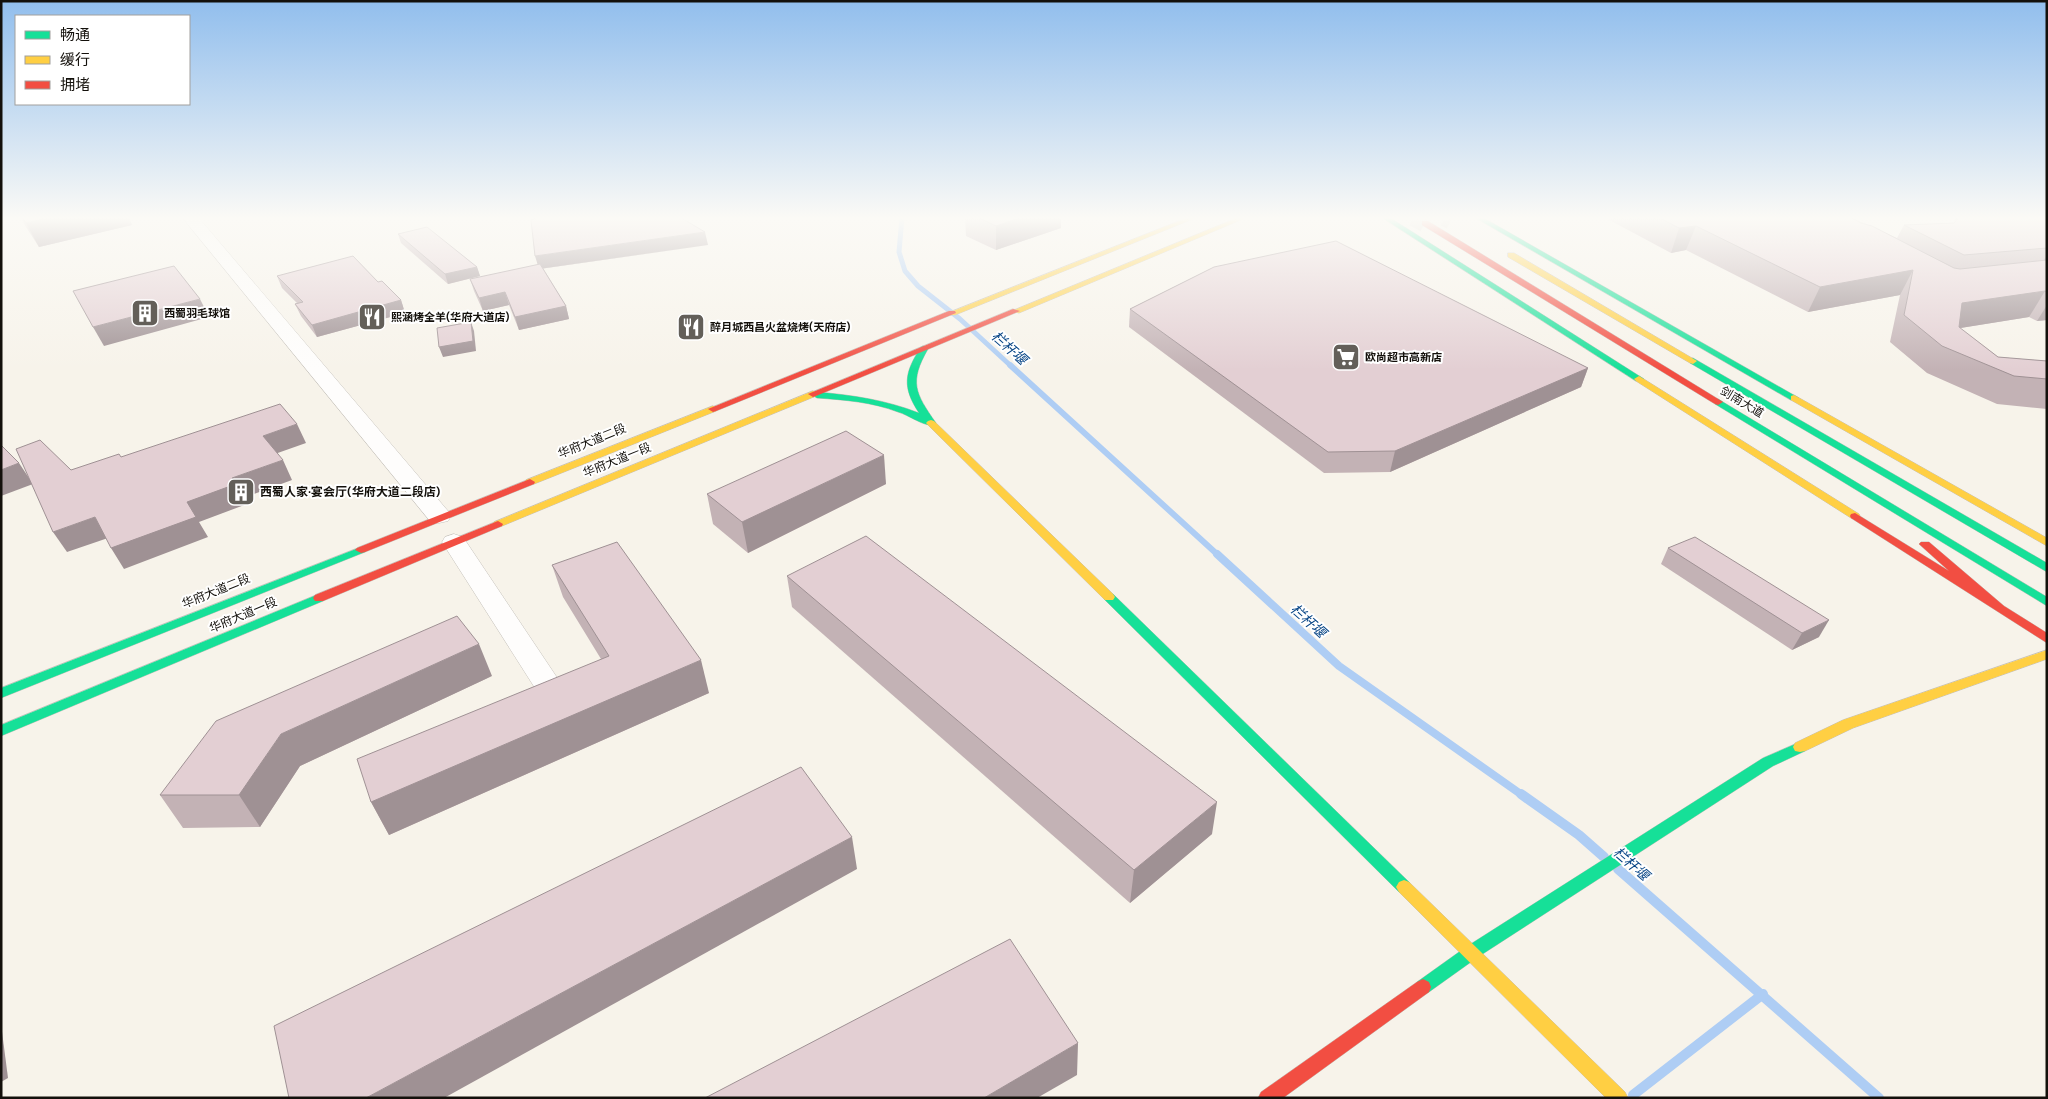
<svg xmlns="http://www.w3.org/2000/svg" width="2048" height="1099" font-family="Figtree,'Noto Sans SC',sans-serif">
<rect width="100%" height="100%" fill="#f7f3ea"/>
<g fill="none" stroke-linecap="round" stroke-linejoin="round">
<!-- stream-far3 -->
<polyline stroke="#aecdf4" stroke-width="5" points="902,217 899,252 905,271 918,286 960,319 1011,366"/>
<!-- stream-far2 -->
<polyline stroke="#aecdf4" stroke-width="6" points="1010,365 1218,555"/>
<!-- stream-far1 -->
<polyline stroke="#aecdf4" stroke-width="8" points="1217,554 1339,666 1522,795"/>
<!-- stream -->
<g stroke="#aecdf4" stroke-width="10">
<polyline points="1521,794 1579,835 1604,857"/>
<polyline points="1618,869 1879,1098"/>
<polyline points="1633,1095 1763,994"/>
</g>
<!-- highway-tunnel -->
<g stroke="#d5d1c9" stroke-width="19" stroke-dasharray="19 9" stroke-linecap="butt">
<polyline points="1414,217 1425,223"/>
<polyline points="1445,217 1451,220"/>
</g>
<!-- street casing -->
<g stroke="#c4c0ba" stroke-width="1">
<g id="street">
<polygon points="182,217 198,217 448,511 451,516 448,521 439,523 430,521"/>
<polygon points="454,534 463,537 560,682 564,689 560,696 550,699 540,696 442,542 445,537"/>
</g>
</g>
<!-- fast casing -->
<g stroke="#c4c0ba" stroke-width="1">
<g id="fast">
<polygon points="1381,217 1389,217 1644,379 1642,381 1636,381"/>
<polygon points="1474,217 1482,217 1799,398 1797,400 1791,400"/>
<path d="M924,346l4,3c-19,33 -13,44 8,74l-2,2c-10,2 -25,-10 -36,-13 -26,-10 -53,-12 -81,-14l-5,-3 5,-3c35,3 69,8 102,21 -17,-26 -15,-40 2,-66z"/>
<polygon points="1693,358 2047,563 2047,572 1690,363 1690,359"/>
<polygon points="1718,399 2047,597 2047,606 1715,404 1715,400"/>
<polygon points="361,547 367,550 365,552 1,698 1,688"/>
<polygon points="1109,593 1113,594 1409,882 1412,887 1409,892 1404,894 1399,892 1105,600 1103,597 1105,594"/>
<polygon points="319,594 323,595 325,598 323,601 1,736 1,725"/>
<polygon points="1800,742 1805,743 1807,747 1805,751 1773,766 1478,957 1429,992 1423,995 1417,992 1415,987 1417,982 1466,947 1763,758"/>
</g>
</g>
<!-- slow casing -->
<g stroke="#c4c0ba" stroke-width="1">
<g id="slow">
<polygon points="1189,217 1198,217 955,315 949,315 948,313"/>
<polygon points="1239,217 1248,217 1019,313 1012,311"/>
<polygon points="1508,253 1514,253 1697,361 1693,364 1690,363 1508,257"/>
<polygon points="1639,376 1859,514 1860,516 1855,519 1851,518 1636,381 1634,379"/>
<polygon points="813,391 818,394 816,396 502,526 498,527 493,524 494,522"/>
<polygon points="1794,395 2047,538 2047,546 1791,400 1791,396"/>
<polygon points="713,406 718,409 716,411 534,484 526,484 525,482 526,480"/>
<polygon points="931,420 934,421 1113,594 1115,597 1113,600 1105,600 928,425 926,423 928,421"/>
<polygon points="2047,650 2047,659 1853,728 1805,751 1800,752 1795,751 1793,747 1795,743 1843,720"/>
<polygon points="1404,880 1409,882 1625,1092 1628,1098 1606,1098 1399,892 1396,887 1399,882"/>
</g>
</g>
<!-- jam casing -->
<g stroke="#c4c0ba" stroke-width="1">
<g id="jam">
<polygon points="1422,221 1428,221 1723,402 1718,405 1715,404 1422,225"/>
<polygon points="1013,309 1020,311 816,396 813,397 808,394"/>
<polygon points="949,311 955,311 956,313 716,411 713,412 708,409"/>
<polygon points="530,479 535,482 534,484 365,552 361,553 355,550 357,548"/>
<polygon points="1855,513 1949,571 1919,544 1921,542 1929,542 2004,606 2047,633 2047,643 1851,518 1850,516 1851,514"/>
<polygon points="498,521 503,524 502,526 323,601 315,601 313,598 315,595"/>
<polygon points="1423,979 1429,982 1431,987 1429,992 1283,1098 1258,1098 1261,1092 1417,982"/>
</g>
</g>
<!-- street -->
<use href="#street" fill="#fefdfc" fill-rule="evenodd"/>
<!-- fast -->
<use href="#fast" fill="#16e098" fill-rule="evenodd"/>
<!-- slow -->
<use href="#slow" fill="#ffcf43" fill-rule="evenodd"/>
<!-- jam -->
<use href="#jam" fill="#f24e42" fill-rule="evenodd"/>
</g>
<!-- wall -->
<g fill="#c3b2b5">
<polygon points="20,216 128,216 132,225 39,247 26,227"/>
<polygon points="965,216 1061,216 1061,228 996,250 966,236"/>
<polygon points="1602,216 1848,216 1897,238 1904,225 1954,223 1956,221 1952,216 2047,216 2047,320 2037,321 2029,317 1960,328 1998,357 2047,361 2047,409 1997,404 1927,373 1890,342 1900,295 1808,312 1686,250 1671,253"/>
<polygon points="398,234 477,267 480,276 448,284 401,243"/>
<polygon points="708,245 543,268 566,306 569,319 519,330 509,305 483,311 474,291 470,279"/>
<polygon points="277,276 378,282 401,300 405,313 317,337 301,316 295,304 297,303 282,288"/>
<polygon points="1130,309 1588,368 1581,387 1390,472 1324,473 1129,327"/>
<polygon points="886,484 748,553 713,524 707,494"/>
<polygon points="1668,548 1819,637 1792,650 1661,564"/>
<polygon points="552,565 709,693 389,835 371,802 601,659 563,597"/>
<polygon points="787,576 1212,834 1130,903 792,607"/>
<polygon points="492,676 300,766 260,827 183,828 160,795"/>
</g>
<!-- shaded-wall -->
<g fill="#9f9194">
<polygon points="55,216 128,216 132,225 39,247 26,223"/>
<polygon points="1025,216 1061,216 1061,228 996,250 996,226"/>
<polygon points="1696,226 1686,250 1671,253 1679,228"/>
<polygon points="705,232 708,245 539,269 535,256"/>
<polygon points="2047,255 2047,270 2037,272"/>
<polygon points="477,267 480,276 448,284 445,274"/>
<polygon points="1913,270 1900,295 1808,312 1820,287"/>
<polygon points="2045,291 2029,317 1948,330 1962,303"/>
<polygon points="505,292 509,305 483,311 479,298"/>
<polygon points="200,299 209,317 104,346 93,327"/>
<polygon points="401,300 405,313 317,337 312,325"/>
<polygon points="2047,305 2047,320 2037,321"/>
<polygon points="566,306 569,319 519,330 515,317"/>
<polygon points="471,322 474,331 476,351 443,357 439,347"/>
<polygon points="1588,368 1581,387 1390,472 1395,451"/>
<polygon points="297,424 306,443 272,455 263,436"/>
<polygon points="884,455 886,484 748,553 742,522"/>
<polygon points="283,460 292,480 243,498 247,504 199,522 208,537 124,569 111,548 187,502 232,478"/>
<polygon points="19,463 33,484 1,496 1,470"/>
<polygon points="95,517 108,538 67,552 53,532"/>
<polygon points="1829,620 1819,637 1792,650 1802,633"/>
<polygon points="479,644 492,676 300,766 260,827 239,795 281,734"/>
<polygon points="701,660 709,693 389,835 371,802"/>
<polygon points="1217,802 1212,834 1130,903 1134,870"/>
<polygon points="852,837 857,869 444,1098 366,1098"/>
<polygon points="1,1024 8,1078 1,1082"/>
<polygon points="1078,1043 1077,1075 1037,1098 984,1098"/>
</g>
<!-- building -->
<g fill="#e3cfd3" stroke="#9f9194">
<polygon points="21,216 55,216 26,223"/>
<polygon points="544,216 678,216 705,232 535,256 531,220"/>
<polygon points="975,216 1025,216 996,226"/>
<polygon points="1656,216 1848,216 1861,223 1872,226 1954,268 1960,269 2047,260 2047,292 2045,291 1962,303 1959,327 1998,357 2047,361 2047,379 2014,376 1942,346 1904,315 1913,270 1820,287 1696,226 1679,228"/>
<polygon points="1960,216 2047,216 2047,248 1964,255 1904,225 1954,223"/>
<polygon points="427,227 477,267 445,274 398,234"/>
<polygon points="1336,241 1588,368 1395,451 1328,452 1130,309 1214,267"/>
<polygon points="353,256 378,282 382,281 401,300 312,325 295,304 303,302 277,276"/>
<polygon points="540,264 566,306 515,317 505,292 479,298 470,279"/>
<polygon points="174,266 200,299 93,327 73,291"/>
<polygon points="471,322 473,341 439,347 437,328"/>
<polygon points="280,404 297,424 263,436 283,460 232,478 236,484 187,502 196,517 111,548 95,517 53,532 16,449 40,440 71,470 119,454 121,457"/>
<polygon points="846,431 884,455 742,522 707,494"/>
<polygon points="1,445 19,463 1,470"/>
<polygon points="866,536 1217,802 1134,870 787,576"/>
<polygon points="1695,537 1829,620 1802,633 1668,548"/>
<polygon points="617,542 701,660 371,802 357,759 609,656 552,565"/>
<polygon points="457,616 479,644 281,734 239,795 160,795 216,721"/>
<polygon points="801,767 852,837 366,1098 289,1098 274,1026"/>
<polygon points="1010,939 1078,1043 984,1098 705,1098"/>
</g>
<!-- sky -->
<linearGradient id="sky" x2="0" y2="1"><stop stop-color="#91beed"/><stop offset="0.59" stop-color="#fbfaf6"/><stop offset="1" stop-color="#fbfaf6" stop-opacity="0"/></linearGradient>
<rect width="2048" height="370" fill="url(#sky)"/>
<!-- icons -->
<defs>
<g id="building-square" transform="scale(1.4375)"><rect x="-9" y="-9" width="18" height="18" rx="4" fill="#635f59" stroke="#fff"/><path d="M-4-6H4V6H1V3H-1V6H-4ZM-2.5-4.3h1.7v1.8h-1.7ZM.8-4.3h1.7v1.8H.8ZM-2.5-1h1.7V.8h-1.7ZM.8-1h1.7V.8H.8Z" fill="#fff"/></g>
<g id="restaurant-square" transform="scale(1.4375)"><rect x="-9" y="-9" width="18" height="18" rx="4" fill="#635f59" stroke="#fff"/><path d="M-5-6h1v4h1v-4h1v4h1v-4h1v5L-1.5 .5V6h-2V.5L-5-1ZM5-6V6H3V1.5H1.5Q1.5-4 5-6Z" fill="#fff"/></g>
<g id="supermarket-square" transform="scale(1.4375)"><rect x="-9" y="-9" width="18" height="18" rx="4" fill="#635f59" stroke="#fff"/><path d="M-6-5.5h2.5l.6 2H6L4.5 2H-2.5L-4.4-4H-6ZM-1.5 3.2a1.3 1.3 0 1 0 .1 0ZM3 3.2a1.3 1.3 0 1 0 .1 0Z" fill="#fff"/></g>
</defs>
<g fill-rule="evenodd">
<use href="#building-square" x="145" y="313"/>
<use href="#restaurant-square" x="372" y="317"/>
<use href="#restaurant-square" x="691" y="327"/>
<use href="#supermarket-square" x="1346" y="357"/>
<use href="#building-square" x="241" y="492"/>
</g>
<g text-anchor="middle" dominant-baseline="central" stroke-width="4" stroke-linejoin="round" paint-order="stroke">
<!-- far-poi labels -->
<g font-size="11" font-weight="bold" fill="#13100b" stroke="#fff" text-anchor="start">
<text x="164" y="313">西蜀羽毛球馆</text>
<text x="391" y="317">熙涵烤全羊(华府大道店)</text>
<text x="710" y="327">醉月城西昌火盆烧烤(天府店)</text>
<text x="1365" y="357">欧尚超市高新店</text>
</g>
<!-- street labels -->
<g font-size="12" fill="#13100b" stroke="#fff">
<text transform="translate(1742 402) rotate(31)">剑南大道</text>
<text transform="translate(592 441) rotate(-22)">华府大道二段</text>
<text transform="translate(617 460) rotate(-22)">华府大道一段</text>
<text transform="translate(216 591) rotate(-22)">华府大道二段</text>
<text transform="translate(243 615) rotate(-23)">华府大道一段</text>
</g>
<!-- poi labels -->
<g font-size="12" font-weight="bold" fill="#13100b" stroke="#fff" text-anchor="start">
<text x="260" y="492">西蜀人家·宴会厅(华府大道二段店)</text>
</g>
<!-- water labels -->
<g font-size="14" font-style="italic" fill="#064485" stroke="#fff">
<text transform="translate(1009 348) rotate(42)">栏杆堰</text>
<text transform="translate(1308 621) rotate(42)">栏杆堰</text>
<text transform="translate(1631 864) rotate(41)">栏杆堰</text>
</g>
</g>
<!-- border -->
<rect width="2048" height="1099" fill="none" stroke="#13100b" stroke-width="5"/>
<!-- legend -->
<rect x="15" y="15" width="175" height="90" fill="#ffffff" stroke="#a19f9d"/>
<rect x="25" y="31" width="25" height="8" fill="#16e098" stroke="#a19f9d"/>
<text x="60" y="40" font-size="15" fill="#13100b">畅通</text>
<rect x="25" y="56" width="25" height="8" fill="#ffcf43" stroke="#a19f9d"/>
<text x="60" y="65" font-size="15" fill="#13100b">缓行</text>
<rect x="25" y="81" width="25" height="8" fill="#f24e42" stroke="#a19f9d"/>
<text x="60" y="90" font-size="15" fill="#13100b">拥堵</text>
</svg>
